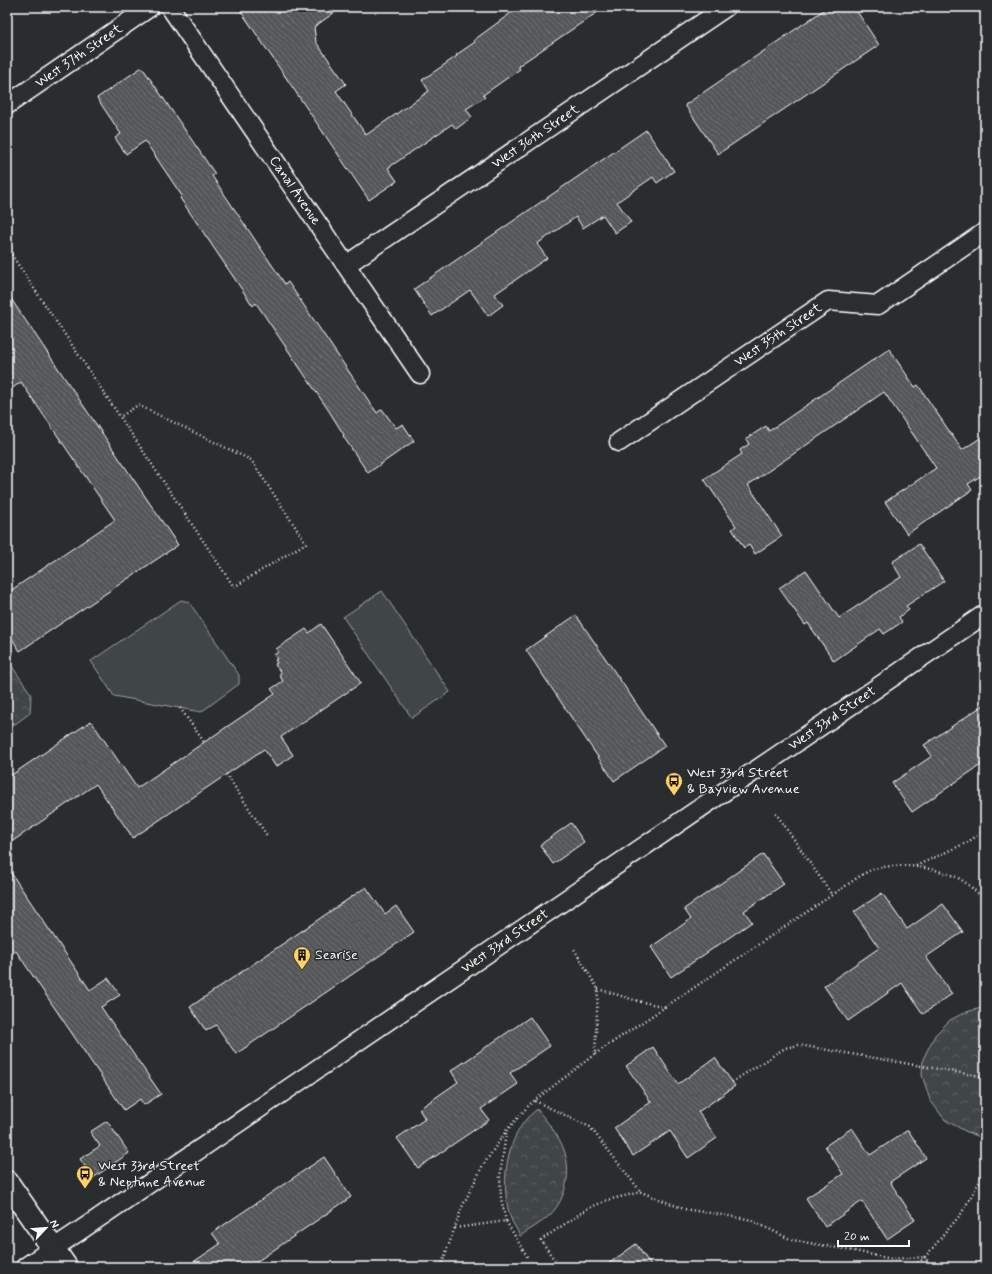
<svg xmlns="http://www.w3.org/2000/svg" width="992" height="1274" font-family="Mynerve,sans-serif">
<defs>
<pattern id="forest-crowns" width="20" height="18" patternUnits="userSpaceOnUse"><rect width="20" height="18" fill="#414445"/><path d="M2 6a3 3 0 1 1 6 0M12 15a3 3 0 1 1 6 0" fill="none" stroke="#5e6061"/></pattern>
<pattern id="building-back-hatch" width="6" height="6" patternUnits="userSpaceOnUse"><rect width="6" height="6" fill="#555758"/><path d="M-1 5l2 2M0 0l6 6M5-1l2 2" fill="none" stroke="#6e7071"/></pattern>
</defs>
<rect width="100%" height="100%" fill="#2a2d2e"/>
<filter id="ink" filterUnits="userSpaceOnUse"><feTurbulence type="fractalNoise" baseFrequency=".025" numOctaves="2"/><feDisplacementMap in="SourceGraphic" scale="8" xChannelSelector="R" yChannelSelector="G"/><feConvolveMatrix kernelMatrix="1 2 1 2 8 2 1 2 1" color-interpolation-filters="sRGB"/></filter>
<g filter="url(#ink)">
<!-- forest -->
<g fill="url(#forest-crowns)" stroke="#a0a2a2">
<polygon points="7,659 31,694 30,713 7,730"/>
<polygon points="985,1007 985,1139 967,1132 945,1120 930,1100 922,1075 923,1059 935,1035 950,1020 966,1012"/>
<path d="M537,1109c9,12 22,26 27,41 8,22 2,48 -13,64 -9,9 -21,15 -31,22 -3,-7 -8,-13 -10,-20 -9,-31 -5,-68 14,-94 3,-5 9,-9 13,-13z"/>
</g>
<!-- garden -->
<g fill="#414445" stroke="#a0a2a2">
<polygon points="382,591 450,692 412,718 343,617"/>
<polygon points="181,600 189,602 239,675 239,684 201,712 114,696 91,661"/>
</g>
<!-- building -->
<g fill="url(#building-back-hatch)" stroke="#fff">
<polygon points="238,7 342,7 314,27 316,42 346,84 336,91 366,135 429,91 422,80 457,56 456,55 475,42 474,40 519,7 605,7 518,66 520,69 483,95 485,97 466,109 472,117 456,129 452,124 388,168 397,181 369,200"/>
<polygon points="828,7 854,7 879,45 718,154 685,105"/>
<polygon points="142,67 215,174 212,176 272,265 285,284 288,282 377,413 382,409 396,428 403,424 414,441 368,473 343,436 344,435 329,411 256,303 253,306 224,263 180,198 182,196 145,141 126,154 115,138 121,134 97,98"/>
<polygon points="646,130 674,171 657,183 653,177 617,202 631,222 615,233 603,215 583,228 576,217 537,244 547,258 495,294 503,305 488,316 470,290 432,316 414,289"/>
<polygon points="7,293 178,545 20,651 7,631 7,593 115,520 21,382 7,392"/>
<polygon points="889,349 915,387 918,385 962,450 985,435 985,473 968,484 972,490 907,534 885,502 936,468 884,392 748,485 782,536 755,554 749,545 744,548 732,529 736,526 704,479 742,454 740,450 749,444 746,439 766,426 769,431"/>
<polygon points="919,544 944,581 906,606 909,610 899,617 902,622 884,634 880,629 834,661 808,623 805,625 779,588 806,570 839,618 901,577 892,562"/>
<polygon points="576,615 665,746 614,781 526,650"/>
<polygon points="321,624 361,683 281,737 293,755 276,767 264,749 133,838 96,784 7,845 7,778 91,721 137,788 275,694 271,689 283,681 279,675 281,673 275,664 277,663 275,660 277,659 274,655 278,652 276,649 306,629 309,633"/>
<polygon points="985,704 985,762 912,812 892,783 932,756 924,745"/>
<polygon points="571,823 584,842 553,864 540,845"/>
<polygon points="763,854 784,884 744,911 752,922 671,977 651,947 691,919 684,909"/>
<polygon points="7,867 90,990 108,978 120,995 101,1007 161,1094 144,1105 140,1099 124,1110 16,951 7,957"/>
<polygon points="366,887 385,914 396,906 414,932 236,1054 216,1025 206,1031 190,1007"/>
<polygon points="882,893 907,929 943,904 963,932 926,957 952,994 923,1014 902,983 848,1021 824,986 879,948 854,912"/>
<polygon points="530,1017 550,1046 510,1073 518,1084 481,1109 489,1120 418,1168 397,1138 425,1119 419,1109 458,1082 451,1071"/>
<polygon points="653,1047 678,1084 715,1058 735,1086 698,1112 717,1138 688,1158 670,1131 633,1156 614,1128 651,1102 626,1066"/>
<polygon points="107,1121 129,1153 93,1178 80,1159 100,1146 90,1132"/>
<polygon points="852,1128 870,1155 908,1130 926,1158 890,1182 915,1220 887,1239 862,1201 825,1227 806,1198 843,1174 825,1146"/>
<polygon points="324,1157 351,1197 249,1267 186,1267 220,1244 212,1233"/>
<polygon points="636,1244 652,1267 604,1267"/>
</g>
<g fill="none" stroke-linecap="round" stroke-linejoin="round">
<!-- street casing -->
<g stroke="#fff" stroke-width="21">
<g id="street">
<path id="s1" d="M170,7l250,367"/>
<path id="s2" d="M7,105l143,-98"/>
<path id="s3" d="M346,265l380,-258"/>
<path id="s4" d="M619,442l209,-141 50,4 107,-73"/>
<path id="s5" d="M25,1267l53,-35 907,-618"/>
</g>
</g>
<!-- secondary casing -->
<g stroke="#fff" stroke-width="25">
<polyline id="secondary" points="7,1182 66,1267"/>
</g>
<!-- path -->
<g stroke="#fff" stroke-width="2.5" stroke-dasharray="1 3" stroke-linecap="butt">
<polyline points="7,248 234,587 306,543 251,460 138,405 120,417"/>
<polyline points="180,708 204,742"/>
<polyline points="226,774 268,837"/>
<polyline points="916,866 968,842 985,830"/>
<path d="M832,895c10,-6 33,-24 42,-26 26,-7 58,-2 82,8 11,5 20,15 29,23"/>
<polyline points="598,989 638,1001 666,1007"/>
<polyline points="595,1054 832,895 775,812"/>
<polyline points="732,1082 785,1048 799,1045 985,1077"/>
<polyline points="535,1101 590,1127 641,1192"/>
<polyline points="506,1133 500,1177 501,1198 506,1221"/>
<polyline points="985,1161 981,1179 985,1181"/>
<polyline points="455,1228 506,1221 528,1258"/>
<polyline points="441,1267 462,1207 482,1167 506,1131 530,1104 595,1054 598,989 574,949"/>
<polyline points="559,1267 541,1240 587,1209 607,1200 641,1192 684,1209 748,1219 792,1240 855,1251 891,1259 925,1257"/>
<polyline points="911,1267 925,1258"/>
<polyline points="932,1267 925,1257 961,1214 981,1179"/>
</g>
<!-- street -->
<use href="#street" stroke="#2a2d2e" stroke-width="18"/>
<!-- secondary -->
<use href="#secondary" stroke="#2a2d2e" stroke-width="22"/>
</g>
</g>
<!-- icons -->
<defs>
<g id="bus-pin" transform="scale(0.9)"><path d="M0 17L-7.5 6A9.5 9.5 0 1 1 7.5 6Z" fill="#ffd166" stroke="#2a2d2e"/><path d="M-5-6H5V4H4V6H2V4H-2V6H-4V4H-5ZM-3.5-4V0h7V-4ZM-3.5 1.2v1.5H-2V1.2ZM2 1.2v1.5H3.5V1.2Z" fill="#111"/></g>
<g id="building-pin" transform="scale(0.9)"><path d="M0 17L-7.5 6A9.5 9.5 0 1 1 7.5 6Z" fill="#ffd166" stroke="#2a2d2e"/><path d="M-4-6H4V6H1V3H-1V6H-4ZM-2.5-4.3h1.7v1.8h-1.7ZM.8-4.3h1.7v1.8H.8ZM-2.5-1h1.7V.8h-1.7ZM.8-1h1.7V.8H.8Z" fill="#111"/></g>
</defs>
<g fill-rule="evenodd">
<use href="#bus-pin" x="674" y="781"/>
<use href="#building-pin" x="302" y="955"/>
<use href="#bus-pin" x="85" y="1174"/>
</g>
<g text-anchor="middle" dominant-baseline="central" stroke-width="3" stroke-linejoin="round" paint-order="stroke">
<!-- street labels -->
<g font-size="14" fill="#fff" stroke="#2a2d2e">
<text stroke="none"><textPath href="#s2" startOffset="87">West 37th Street</textPath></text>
<text stroke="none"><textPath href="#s3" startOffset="229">West 36th Street</textPath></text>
<text stroke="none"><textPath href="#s1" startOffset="222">Canal Avenue</textPath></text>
<text stroke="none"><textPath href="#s4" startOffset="192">West 35th Street</textPath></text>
<text stroke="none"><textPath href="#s5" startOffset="976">West 33rd Street</textPath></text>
<text stroke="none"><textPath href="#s5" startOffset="580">West 33rd Street</textPath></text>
</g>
<!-- poi labels -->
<g font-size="14" fill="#fff" stroke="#2a2d2e" text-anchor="start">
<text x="687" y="773">West 33rd Street<tspan x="687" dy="16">&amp; Bayview Avenue</tspan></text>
<text x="315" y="955">Searise</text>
<text x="98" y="1166">West 33rd Street<tspan x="98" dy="16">&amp; Neptune Avenue</tspan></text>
</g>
</g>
<!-- margin -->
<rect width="992" height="1274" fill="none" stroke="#2a2d2e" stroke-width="24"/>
<rect x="12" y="12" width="968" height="1250" fill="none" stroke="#fff" stroke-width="1.5" filter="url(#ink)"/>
<!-- north arrow -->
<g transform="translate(46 1228) rotate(64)" stroke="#2a2d2e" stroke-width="3" paint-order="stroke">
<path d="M0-3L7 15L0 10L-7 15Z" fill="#ffffff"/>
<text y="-6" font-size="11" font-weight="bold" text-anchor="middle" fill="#ffffff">N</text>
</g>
<!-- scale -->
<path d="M838 1240v6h71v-6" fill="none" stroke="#ffffff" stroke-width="2"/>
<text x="844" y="1240" font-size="12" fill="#ffffff" stroke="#2a2d2e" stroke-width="3" paint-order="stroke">20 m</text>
</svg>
